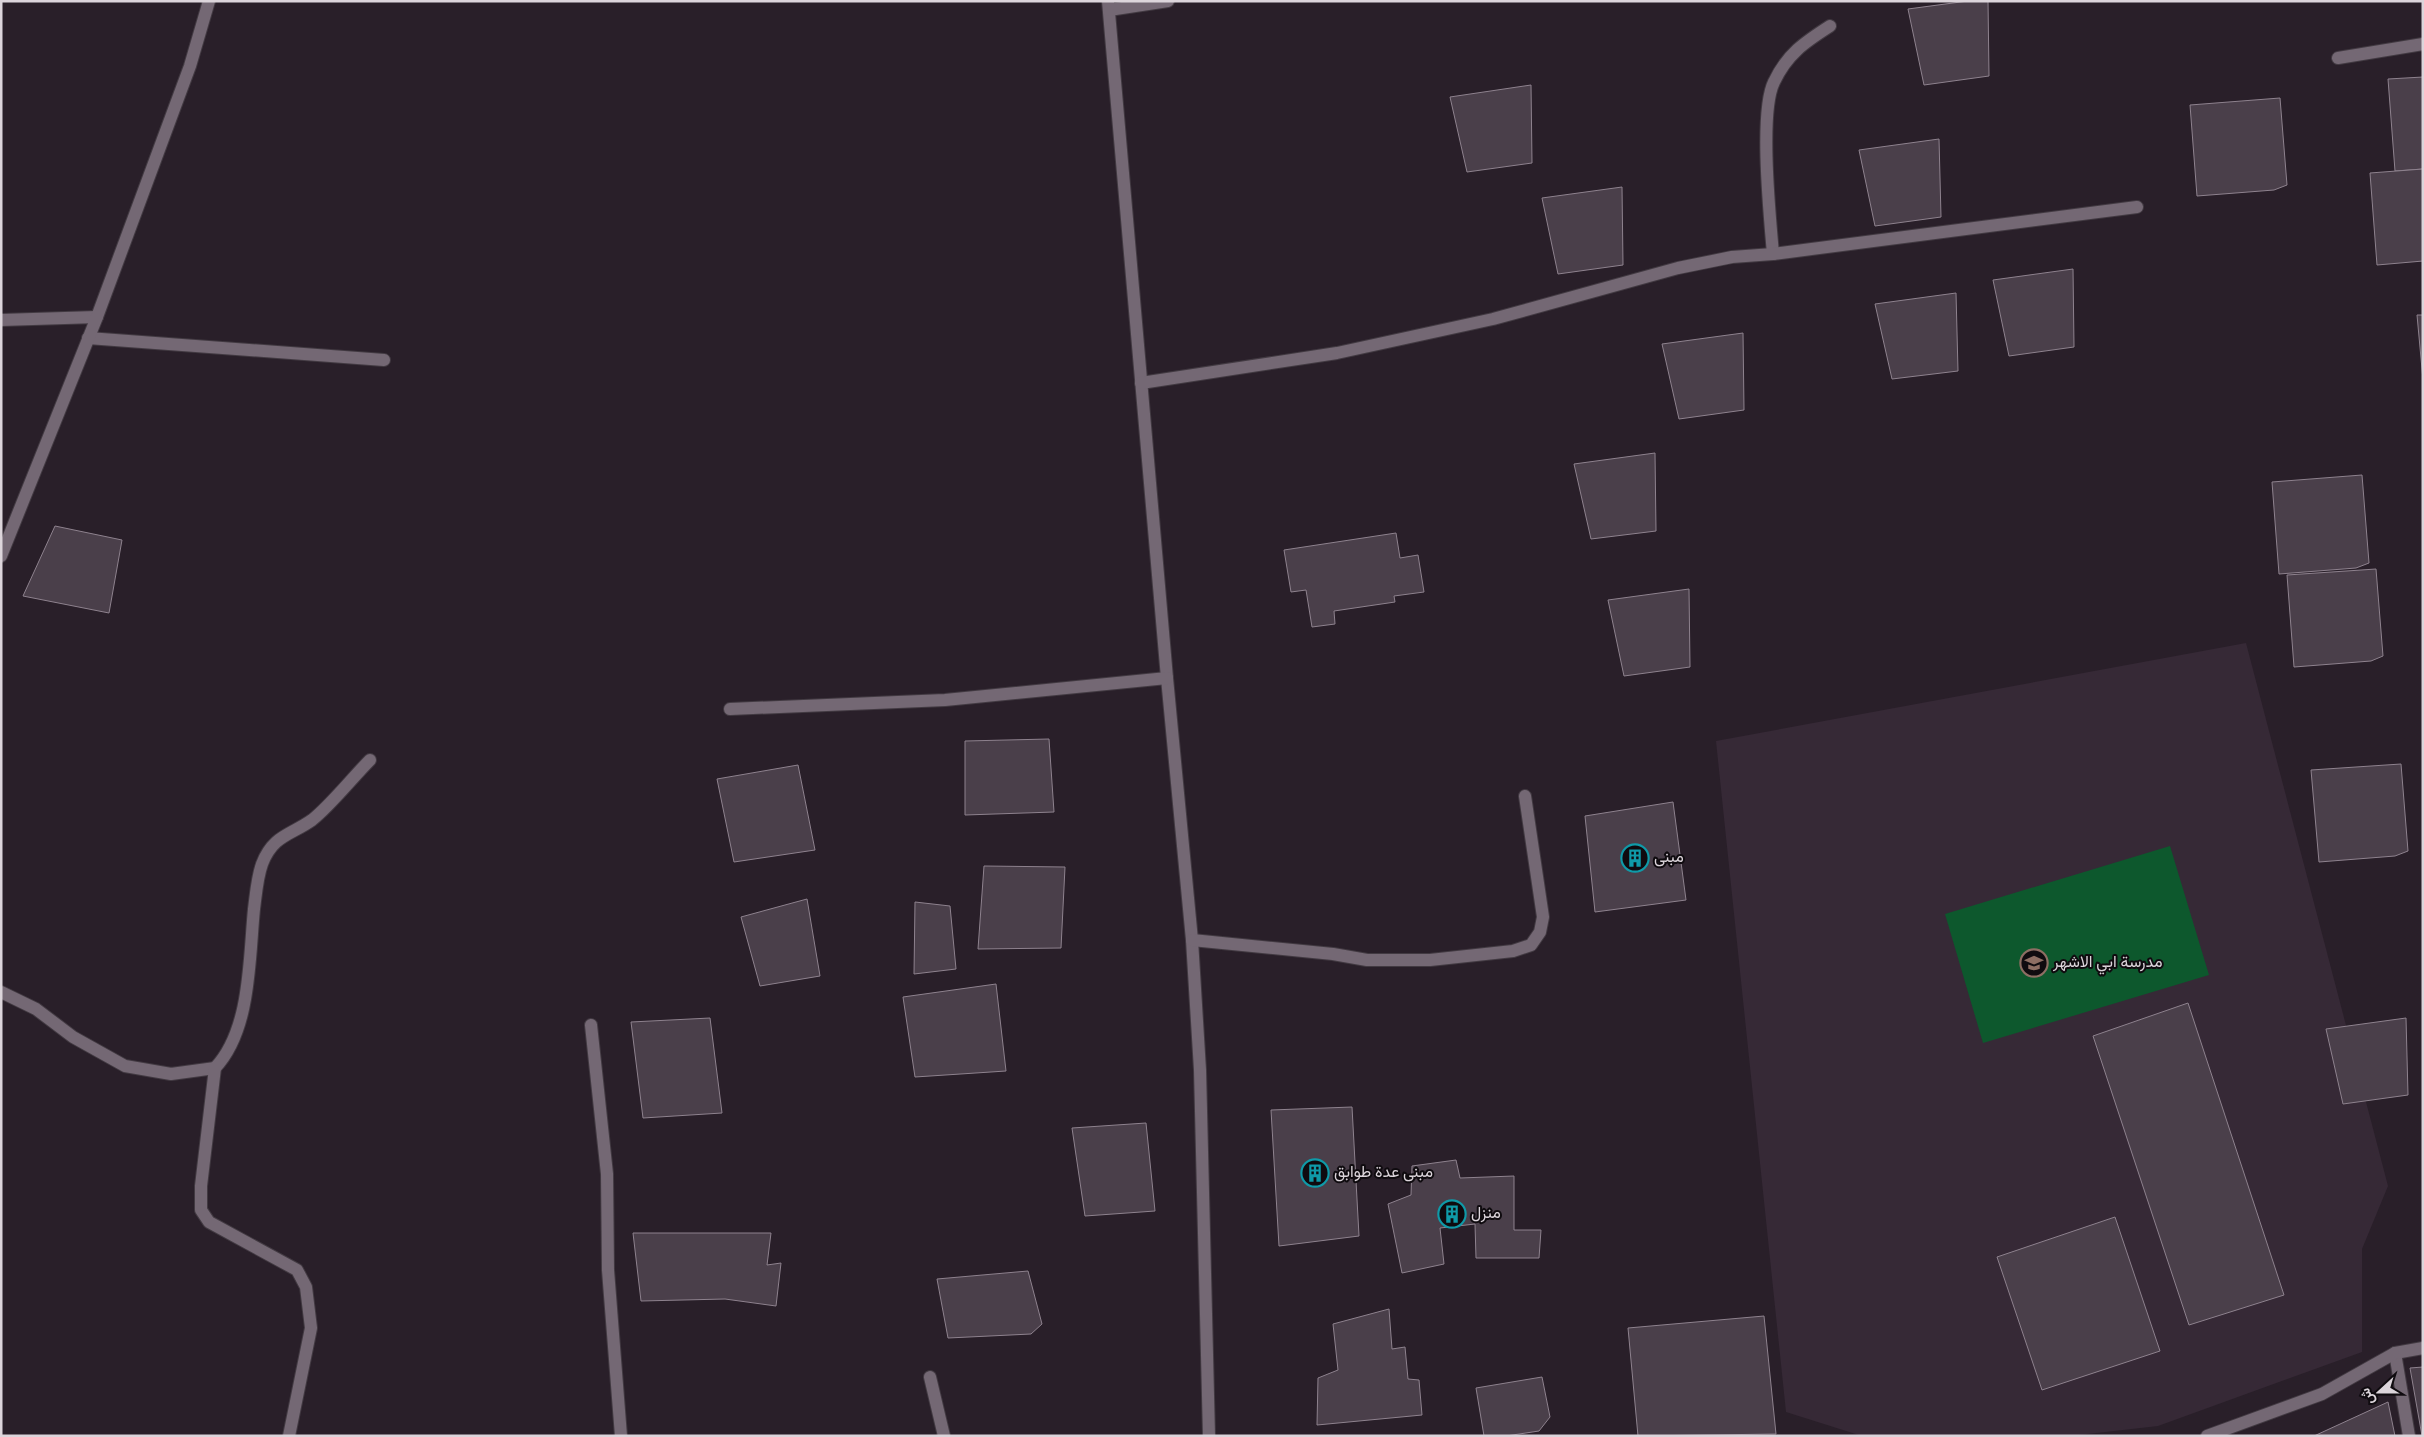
<svg xmlns="http://www.w3.org/2000/svg" width="2424" height="1437" font-family="Overpass,Vazirmatn,sans-serif">
<rect width="100%" height="100%" fill="#291f29"/>
<!-- built -->
<polygon fill="#362936" points="2246,643 2388,1186 2362,1249 2362,1352 2158,1426 2070,1436 1862,1436 1786,1412 1716,741"/>
<!-- green -->
<polygon fill="#0d582d" points="2170,846 2209,975 1983,1043 1945,914"/>
<!-- building -->
<g fill="#4a3f4a" stroke="#8e828e">
<polygon points="1968,1 1988,1 1989,76 1924,85 1908,9"/>
<polygon points="2423,77 2423,169 2395,171 2388,79"/>
<polygon points="1531,85 1532,163 1467,172 1450,97"/>
<polygon points="2280,98 2287,185 2274,190 2197,196 2190,105"/>
<polygon points="1939,139 1941,217 1875,226 1859,150"/>
<polygon points="2423,169 2423,261 2377,265 2370,173"/>
<polygon points="1622,187 1623,265 1558,274 1542,198"/>
<polygon points="2073,269 2074,347 2009,356 1993,280"/>
<polygon points="1956,293 1958,371 1892,379 1875,304"/>
<polygon points="2417,315 2423,315 2423,380"/>
<polygon points="1743,333 1744,410 1679,419 1662,344"/>
<polygon points="1655,453 1656,531 1591,539 1574,464"/>
<polygon points="2362,475 2369,563 2356,568 2279,574 2272,482"/>
<polygon points="55,526 122,540 109,613 23,596"/>
<polygon points="1396,533 1400,558 1418,555 1424,592 1394,596 1395,602 1334,611 1335,624 1312,627 1306,590 1291,592 1284,550"/>
<polygon points="2376,569 2383,656 2371,661 2294,667 2287,575"/>
<polygon points="1689,589 1690,667 1624,676 1608,600"/>
<polygon points="1049,739 1054,812 965,815 965,741"/>
<polygon points="2401,764 2408,851 2395,856 2319,862 2311,770"/>
<polygon points="798,765 815,850 734,862 717,779"/>
<polygon points="1673,802 1686,900 1595,912 1585,816"/>
<polygon points="984,866 1065,867 1061,948 978,949"/>
<polygon points="807,899 820,976 760,986 741,917"/>
<polygon points="915,902 950,906 956,969 914,974"/>
<polygon points="996,984 1006,1071 915,1077 903,997"/>
<polygon points="2188,1003 2284,1295 2189,1325 2093,1036"/>
<polygon points="710,1018 722,1113 643,1118 631,1022"/>
<polygon points="2406,1018 2408,1095 2343,1104 2326,1029"/>
<polygon points="1352,1107 1359,1236 1279,1246 1271,1110"/>
<polygon points="1146,1123 1155,1211 1085,1216 1072,1128"/>
<polygon points="1456,1160 1460,1178 1514,1176 1514,1230 1541,1230 1539,1258 1476,1258 1475,1224 1440,1228 1444,1264 1402,1273 1388,1204 1411,1195 1412,1166"/>
<polygon points="2115,1217 2160,1351 2042,1390 1997,1257"/>
<polygon points="633,1233 771,1233 767,1265 781,1263 776,1306 725,1299 641,1301"/>
<polygon points="1028,1271 1042,1324 1031,1334 948,1338 937,1279"/>
<polygon points="1389,1309 1392,1349 1405,1347 1408,1379 1419,1380 1422,1415 1317,1425 1318,1378 1338,1370 1333,1324"/>
<polygon points="1764,1316 1776,1434 1638,1436 1628,1328"/>
<polygon points="2423,1367 2423,1436 2422,1436 2410,1368"/>
<polygon points="1542,1377 1550,1417 1539,1431 1506,1436 1484,1436 1476,1388"/>
<polygon points="2388,1402 2395,1436 2314,1436"/>
</g>
<g fill="none" stroke-linecap="round" stroke-linejoin="round">
<!-- minor casing -->
<g stroke="#423a42" stroke-width="14">
<g id="minor">
<polyline points="1108,1 1167,678 1192,940 1200,1070 1209,1436"/>
<polyline points="1109,10 1168,1"/>
<polyline points="2338,58 2423,44"/>
<path d="M1773,254c-3,-36 -14,-142 1,-172 13,-28 31,-40 56,-56"/>
<polyline points="1,320 97,317"/>
<polyline points="88,338 384,360"/>
<polyline points="1141,383 1337,353 1493,319 1678,268 1732,257 1773,254 2137,207"/>
<polyline points="1,556 97,317 190,66 209,1"/>
<polyline points="730,709 945,700 1167,678"/>
<polyline points="1192,940 1333,954 1367,960 1430,960 1513,951 1531,945 1540,932 1543,917 1525,796"/>
<polyline points="1,992 36,1009 73,1037 125,1066 171,1074 215,1068"/>
<polyline points="591,1025 607,1174 608,1270 621,1436"/>
<polyline points="2395,1353 2409,1436"/>
<polyline points="930,1377 944,1436"/>
<path d="M289,1436l22,-108 -5,-41 -9,-17 -88,-48 -8,-12v-24l14,-118c36,-38 34,-109 39,-159 2,-15 3,-31 8,-45 11,-29 29,-29 50,-44 18,-14 41,-43 58,-60"/>
<polyline points="2207,1436 2322,1394 2395,1353 2423,1348"/>
</g>
</g>
<!-- minor -->
<use href="#minor" stroke="#746874" stroke-width="12"/>
</g>
<!-- icons -->
<defs>
<g id="building-ring" transform="scale(1.4375)"><circle r="9.5" fill="#0f0b0f" stroke="#0f9aa8" stroke-width="1.5"/><path d="M-4-6H4V6H1V3H-1V6H-4ZM-2.5-4.3h1.7v1.8h-1.7ZM.8-4.3h1.7v1.8H.8ZM-2.5-1h1.7V.8h-1.7ZM.8-1h1.7V.8H.8Z" fill="#0f9aa8"/></g>
<g id="school-ring" transform="scale(1.4375)"><circle r="9.5" fill="#0f0b0f" stroke="#8d6e63" stroke-width="1.5"/><path d="M0-5L7-2L0 1L-7-2ZM-4 1L0 2.5L4 1V4Q0 6-4 4Z" fill="#8d6e63"/></g>
</defs>
<g fill-rule="evenodd">
<use href="#building-ring" x="1635" y="858"/>
<use href="#school-ring" x="2034" y="963"/>
<use href="#building-ring" x="1315" y="1173"/>
<use href="#building-ring" x="1452" y="1214"/>
</g>
<g text-anchor="middle" dominant-baseline="central" stroke-width="4" stroke-linejoin="round" paint-order="stroke">
<!-- poi labels -->
<g font-size="16" fill="#dcd5db" stroke="#0f0b0f" text-anchor="start">
<text x="1654" y="858">مبنى</text>
<text x="2053" y="963">مدرسة ابي الاشهر</text>
<text x="1334" y="1173">مبنى عدة طوابق</text>
<text x="1471" y="1214">منزل</text>
</g>
</g>
<!-- border -->
<rect width="2424" height="1437" fill="none" stroke="#dcd5db" stroke-width="5"/>
<!-- north arrow -->
<g transform="translate(2379 1392) rotate(249)" stroke="#0f0b0f" stroke-width="4" paint-order="stroke">
<path d="M0-4L9 19L0 12L-9 19Z" fill="#dcd5db"/>
<text y="-8" font-size="14" font-weight="bold" text-anchor="middle" fill="#dcd5db">ش</text>
</g>
</svg>
